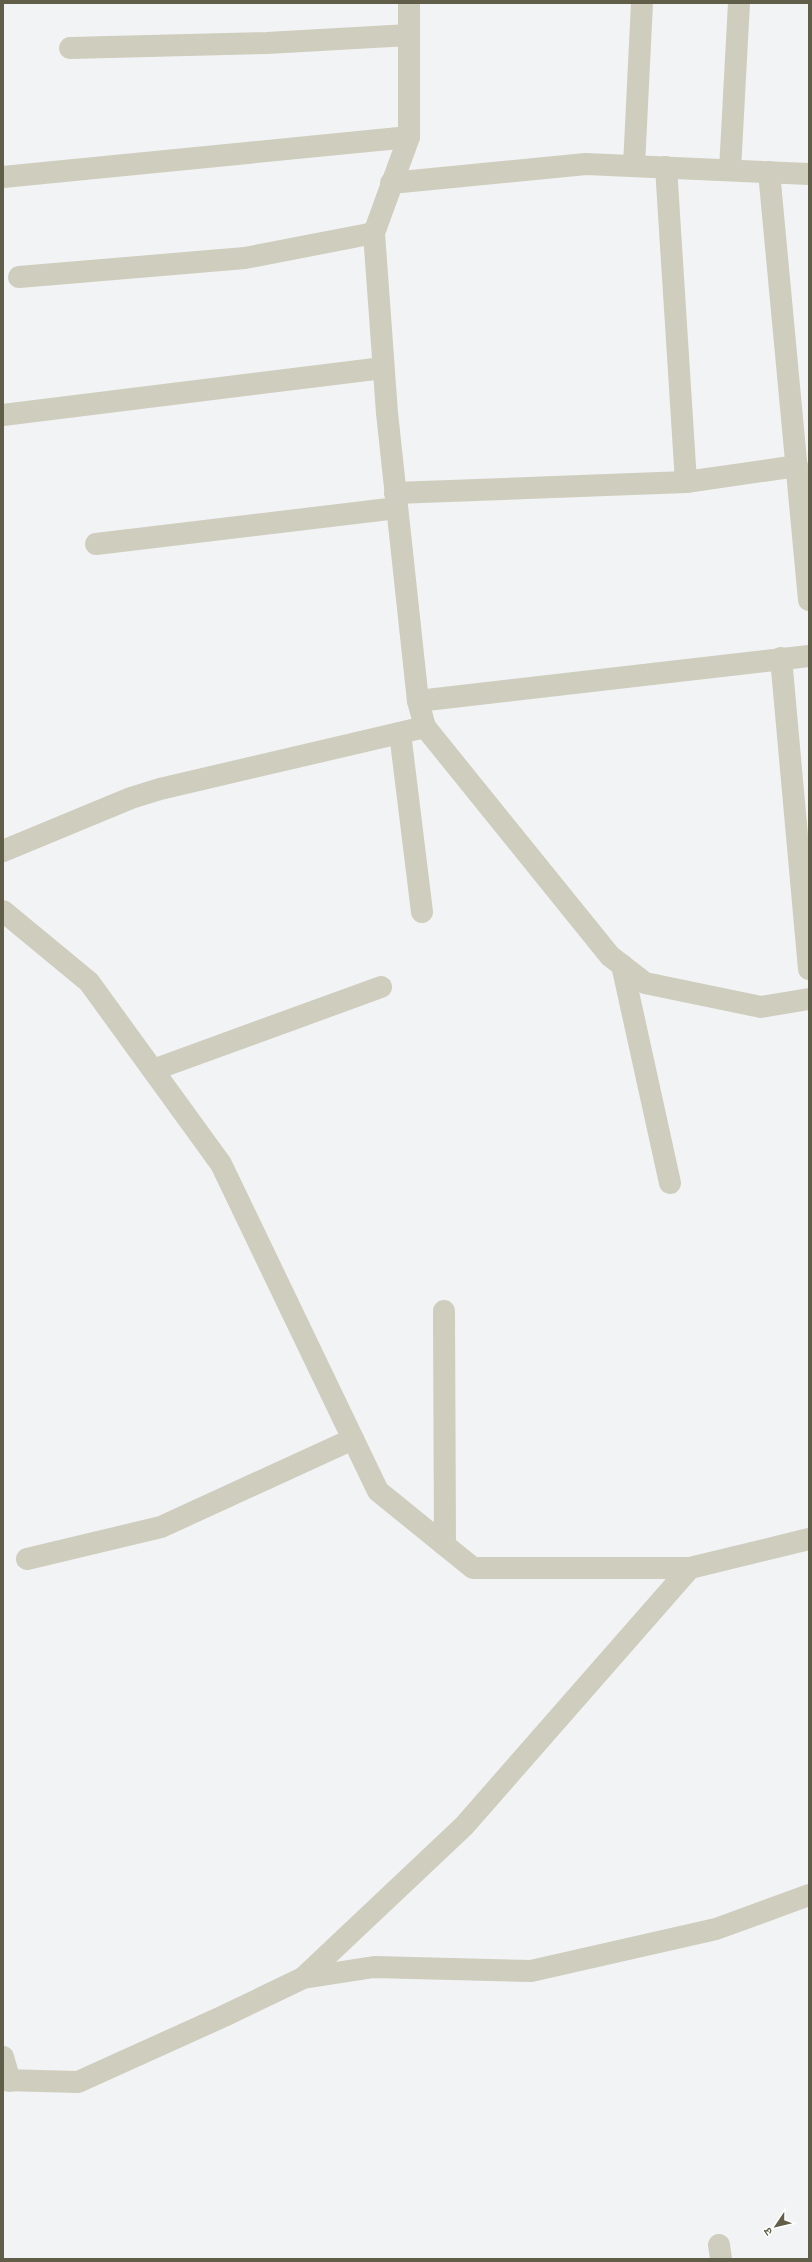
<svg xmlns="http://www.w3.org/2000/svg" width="812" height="2262" font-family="Lato,'Noto Sans Devanagari',sans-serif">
<rect width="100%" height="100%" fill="#f2f3f4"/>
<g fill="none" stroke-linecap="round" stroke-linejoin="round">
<!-- street -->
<g stroke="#cfcdbd" stroke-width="22">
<polyline points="409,3 409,137 374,233 387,413 418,701 425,727 610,956 645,983 761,1007 809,999"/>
<polyline points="70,48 267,43 409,35"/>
<polyline points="634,166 642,3"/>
<polyline points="666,167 686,482"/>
<polyline points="730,170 739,3"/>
<polyline points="769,172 809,600"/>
<polyline points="3,177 409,137"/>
<polyline points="391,183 586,164 809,174"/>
<polyline points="19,277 245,258 374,233"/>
<polyline points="3,415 383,368"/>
<polyline points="395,493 686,482 797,466"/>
<polyline points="96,544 397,508"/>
<polyline points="781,658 809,969"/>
<polyline points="418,701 809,656"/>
<polyline points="400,733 422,912"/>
<polyline points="3,851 131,798 160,789 425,727"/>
<polyline points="3,911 89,982 221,1164 378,1491 473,1568 690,1568 809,1539"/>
<polyline points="622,965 670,1183"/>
<polyline points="153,1070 381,987"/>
<polyline points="444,1311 445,1545"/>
<polyline points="27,1559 161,1527 353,1439"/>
<polyline points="303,1978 464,1826 690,1568"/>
<polyline points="3,2057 10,2081"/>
<polyline points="3,2080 78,2082 224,2016 303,1978 374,1967 531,1971 716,1929 809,1895"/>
<polyline points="719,2245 721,2259"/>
</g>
</g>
<!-- border -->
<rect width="812" height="2262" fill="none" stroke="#605e49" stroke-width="8"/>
<!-- north arrow -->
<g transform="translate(776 2226) rotate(235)" stroke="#ffffff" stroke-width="3" paint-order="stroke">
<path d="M0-3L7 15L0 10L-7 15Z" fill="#605e49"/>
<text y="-6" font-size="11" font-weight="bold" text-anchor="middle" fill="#605e49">उ</text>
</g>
</svg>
